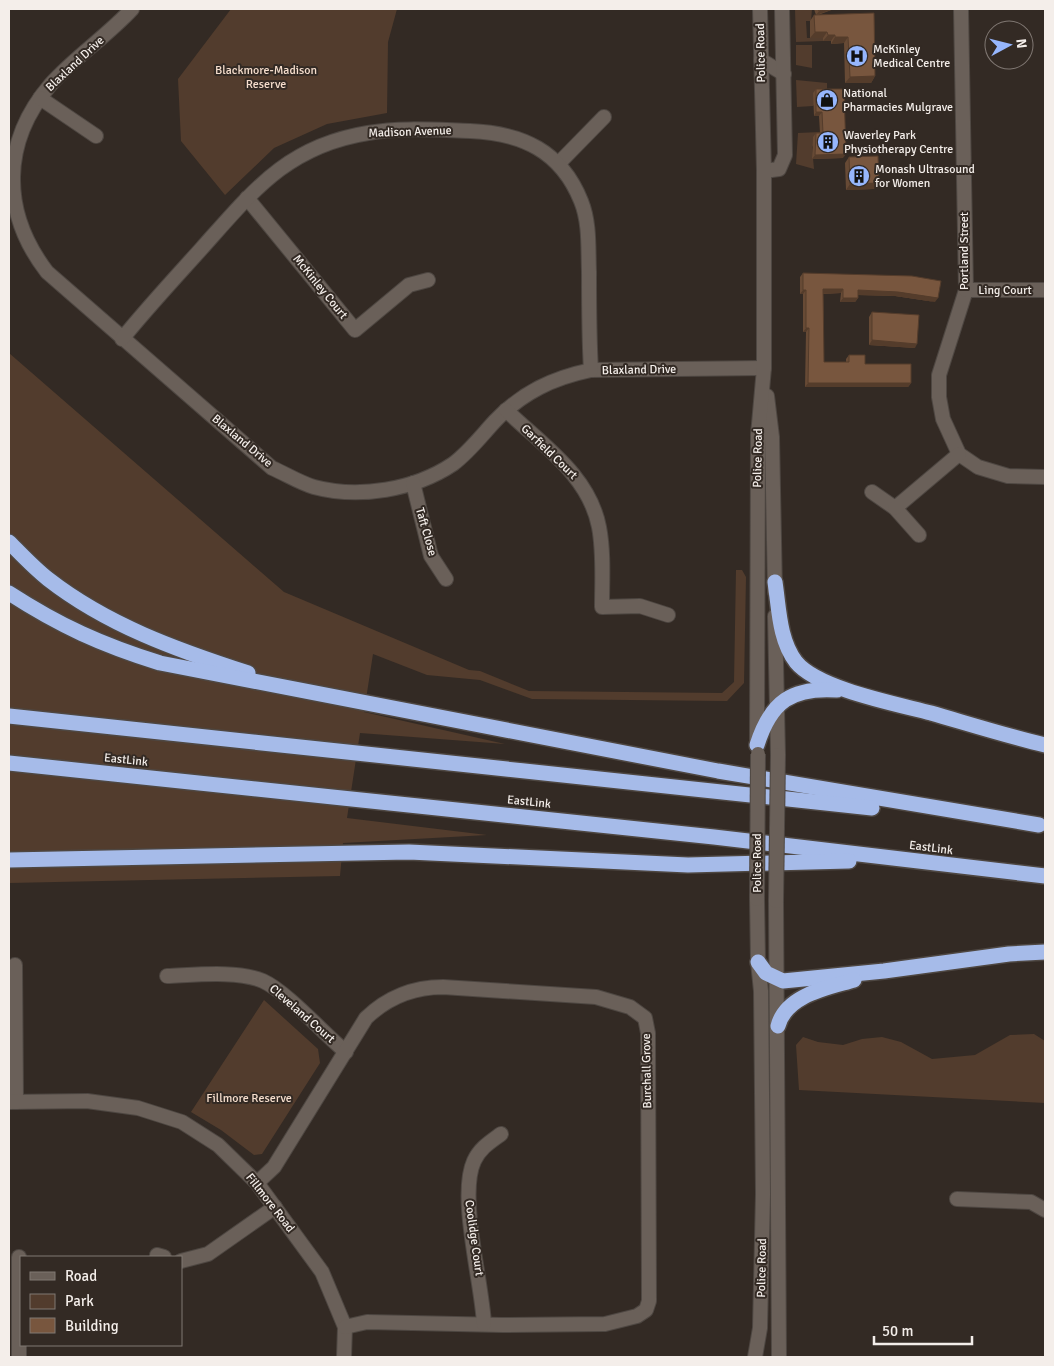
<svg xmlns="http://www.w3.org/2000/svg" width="1054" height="1366" font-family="Signika,sans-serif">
<rect width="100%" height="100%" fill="#332a24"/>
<!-- green -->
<g fill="#523c2d">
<polygon points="231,9 397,9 388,42 387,113 327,124 274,148 225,195 181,141 178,79"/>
<polygon points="795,9 812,9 811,21 806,21 807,38 823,38 823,41 796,42"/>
<polygon points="796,45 812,45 812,68 796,65"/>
<polygon points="796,80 827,83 827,93 813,106 797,107"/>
<polygon points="820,132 820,137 812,147 814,169 796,164 798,133"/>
<polygon points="9,353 284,592 469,670 480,671 529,691 722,693 734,682 736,570 742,570 746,577 744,683 727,701 532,699 480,680 427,675 373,654 364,712 505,744 360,733 347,818 487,835 343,843 340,876 9,883"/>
<polygon points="264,1000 318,1049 320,1063 262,1154 254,1155 221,1130 191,1112"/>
<polygon points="1034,1034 1045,1041 1045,1103 799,1090 796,1045 803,1037 818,1042 843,1045 862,1039 882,1037 901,1042 932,1059 975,1055 1010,1035"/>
</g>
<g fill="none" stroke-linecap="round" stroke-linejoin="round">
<!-- minor casing -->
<g stroke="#4e4742" stroke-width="16">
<g id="minor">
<path d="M132,9c-25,27 -57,48 -81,75 -50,58 -50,128 -4,188l225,196c14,6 28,15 42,19 45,12 100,3 139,-23 16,-12 29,-29 42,-43 28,-29 58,-43 96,-51l173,-2"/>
<polyline points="961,9 966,290 939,375 939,397 943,419 959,454 978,467 1008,476 1045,477"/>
<polyline points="761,60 784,74"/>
<polyline points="40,98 96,136"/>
<polyline points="559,163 604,117"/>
<polyline points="764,171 779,169 785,155 782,9"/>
<polyline points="247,198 355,330 409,285 428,280"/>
<polyline points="966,290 1045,290"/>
<path d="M122,339c25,-31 53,-61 80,-91 51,-57 85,-102 166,-115 33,-6 69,-3 102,-2 52,2 91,20 111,70 9,22 7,47 8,71 0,33 0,66 2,98"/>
<path d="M506,410c36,35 83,65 93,117 5,26 3,54 3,80l38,-1 28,9"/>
<polyline points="413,483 431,556 446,579"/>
<polyline points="872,492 895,508 919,535"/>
<polyline points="895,508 959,454"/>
<polyline points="15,965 16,1102"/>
<path d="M167,976c27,-1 71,-6 96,5 24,11 61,53 83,71"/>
<polyline points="9,1102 87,1101 138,1108 182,1122 218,1145 257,1183 322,1272 345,1327 344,1357"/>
<path d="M257,1183l17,-16 92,-149c22,-21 47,-31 77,-31l153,10 34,10 15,11 3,15 1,268 -3,9 -9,6 -32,8 -103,1 -135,-3 -22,5"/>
<polyline points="957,1199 1031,1202 1045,1210"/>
<polyline points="157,1255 164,1257"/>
<polyline points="181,1261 208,1254 275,1207"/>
<path d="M484,1324c-2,-42 -26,-128 -10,-163 6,-13 16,-19 27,-27"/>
<polyline points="19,1357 19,1257"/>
</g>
</g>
<!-- secondary casing -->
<g stroke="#4e4742" stroke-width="16">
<g id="secondary">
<polyline points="767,396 772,437 775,592"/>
<polyline points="775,616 778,755"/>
<polyline points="757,741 758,435 764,368 764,171 760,9"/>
<polyline points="776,901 779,1357"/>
<polyline points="755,1357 760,1328 763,1194 761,991 758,962 757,899"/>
</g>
</g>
<!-- motorway casing -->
<g stroke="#4e4742" stroke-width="18">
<g id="motorway">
<path d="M9,542c12,12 25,26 39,37 59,46 129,71 200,94"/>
<path d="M775,582c4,26 4,58 21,80 22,27 101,42 135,51 38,11 76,23 114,32"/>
<path d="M9,593c51,33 93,52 151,70l558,108 321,54"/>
<polyline points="9,716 872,808"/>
<path d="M757,745c14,-44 35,-58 80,-55"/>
<polyline points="9,763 714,837 1045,876"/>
<polyline points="9,860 409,852 688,865 849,861"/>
<polyline points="758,962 766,973 783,981 884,971 1009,954 1045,952"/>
<path d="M778,1026c8,-31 49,-38 76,-46"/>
</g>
</g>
<!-- minor -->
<use href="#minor" stroke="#6a6059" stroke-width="14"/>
<!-- secondary -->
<use href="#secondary" stroke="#6a6059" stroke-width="14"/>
<!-- motorway -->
<use href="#motorway" stroke="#a6bbe9" stroke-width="15"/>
<!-- secondary-bridge casing -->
<g stroke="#4e4742" stroke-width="16" stroke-linecap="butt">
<g id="secondary-bridge">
<polyline points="757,899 758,754"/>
<polyline points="776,901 778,755"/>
</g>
</g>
<!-- secondary-bridge -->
<use href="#secondary-bridge" stroke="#6a6059" stroke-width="14"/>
</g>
<!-- wall -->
<g fill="#674a35">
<polygon points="814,9 834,9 818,15 874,13 875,76 871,83 845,83 844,43 831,44 831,41 823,41 823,38 810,38 810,21 814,15 816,15"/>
<polygon points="816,89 843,158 812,159 813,137 816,133 820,133 819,116 814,116 813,93"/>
<polygon points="849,157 874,189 846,190 845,163"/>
<polygon points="803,273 935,302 895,296 858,295 858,298 855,302 840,302 841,293 823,294 824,362 846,362 846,359 849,355 865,364 911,383 908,387 805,387 806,332 803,332 803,294 800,294 800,277"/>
<polygon points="872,312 915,348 869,345 869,317"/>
</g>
<!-- shaded-wall -->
<g fill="#543c2b">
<polygon points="826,9 834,9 816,15 819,11"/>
<polygon points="815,32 827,32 823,38 810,38"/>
<polygon points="828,35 835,35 831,41 823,41"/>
<polygon points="835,37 848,37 844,43 831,44"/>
<polygon points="875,76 871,83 845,83 850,77"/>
<polygon points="816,112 822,112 819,116 814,116"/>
<polygon points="846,154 843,158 812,159 815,155"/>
<polygon points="879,183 874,189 846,190 850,184"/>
<polygon points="823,289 843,289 841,293 820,294"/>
<polygon points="803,290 806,290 803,294 800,294"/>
<polygon points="858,290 898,292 938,298 935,302 895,296 856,295"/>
<polygon points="843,298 858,298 855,302 840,302"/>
<polygon points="806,328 809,328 806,332 803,332"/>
<polygon points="872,340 917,344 915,348 869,345"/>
<polygon points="808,383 911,383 908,387 805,387"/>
</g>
<!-- building -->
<g fill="#78563e" stroke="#543c2b">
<polygon points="818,9 826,9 819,11"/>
<polygon points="874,13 875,76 850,77 848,37 835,37 835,35 828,35 827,32 815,32 814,15"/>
<polygon points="816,89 844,89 846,154 815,155 816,133 823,133 822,112 816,112"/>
<polygon points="878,156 879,183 850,184 849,157"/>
<polygon points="803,273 912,276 941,281 938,298 898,292 858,290 858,298 843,298 843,289 823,289 824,362 849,362 849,355 865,355 865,364 911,364 911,383 808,383 809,328 806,328 806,290 803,290"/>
<polygon points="872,312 919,315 917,344 872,340"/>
</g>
<!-- icons -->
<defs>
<g id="hospital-disc" transform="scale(1.125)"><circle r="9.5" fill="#96b6fd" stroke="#332a24"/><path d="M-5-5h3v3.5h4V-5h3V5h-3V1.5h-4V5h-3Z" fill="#111"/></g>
<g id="shop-disc" transform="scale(1.125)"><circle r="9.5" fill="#96b6fd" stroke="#332a24"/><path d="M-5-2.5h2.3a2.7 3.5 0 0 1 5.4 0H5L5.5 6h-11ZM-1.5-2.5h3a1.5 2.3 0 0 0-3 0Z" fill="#111"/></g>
<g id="building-disc" transform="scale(1.125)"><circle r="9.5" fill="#96b6fd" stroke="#332a24"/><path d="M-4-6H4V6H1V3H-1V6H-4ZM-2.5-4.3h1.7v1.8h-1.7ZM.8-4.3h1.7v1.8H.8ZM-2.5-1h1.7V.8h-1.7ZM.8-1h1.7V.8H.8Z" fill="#111"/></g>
</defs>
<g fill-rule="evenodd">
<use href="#hospital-disc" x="857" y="56"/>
<use href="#shop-disc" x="827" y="100"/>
<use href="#building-disc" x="828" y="142"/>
<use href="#building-disc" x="859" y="176"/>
</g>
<g text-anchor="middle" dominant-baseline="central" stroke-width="4" stroke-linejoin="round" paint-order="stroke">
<!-- poi labels -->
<g font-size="12" fill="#f4eeea" stroke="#332a24" text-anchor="start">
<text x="873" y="49">McKinley<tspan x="873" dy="14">Medical Centre</tspan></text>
<text x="843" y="93">National<tspan x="843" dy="14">Pharmacies Mulgrave</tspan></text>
<text x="844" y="135">Waverley Park<tspan x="844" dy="14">Physiotherapy Centre</tspan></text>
<text x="875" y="169">Monash Ultrasound<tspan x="875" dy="14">for Women</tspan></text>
</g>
<!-- street labels -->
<g font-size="12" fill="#f4eeea" stroke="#332a24">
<text transform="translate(761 53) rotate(-91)">Police Road</text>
<text transform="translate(75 64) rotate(-43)">Blaxland Drive</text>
<text transform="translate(410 132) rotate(-2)">Madison Avenue</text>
<text transform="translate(964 251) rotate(-90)">Portland Street</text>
<text transform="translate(320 287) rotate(51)">McKinley Court</text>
<text x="1005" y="290">Ling Court</text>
<text transform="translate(639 370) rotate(-1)">Blaxland Drive</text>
<text transform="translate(242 441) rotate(40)">Blaxland Drive</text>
<text transform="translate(549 452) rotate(44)">Garfield Court</text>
<text transform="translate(758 458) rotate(-89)">Police Road</text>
<text transform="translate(426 532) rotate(74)">Taft Close</text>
<text transform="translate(126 760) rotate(6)">EastLink</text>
<text transform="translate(529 802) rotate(6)">EastLink</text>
<text transform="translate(931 848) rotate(7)">EastLink</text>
<text transform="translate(757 863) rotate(-90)">Police Road</text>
<text transform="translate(302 1014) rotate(41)">Cleveland Court</text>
<text transform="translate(647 1071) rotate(-91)">Burchall Grove</text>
<text transform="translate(270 1203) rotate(52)">Fillmore Road</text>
<text transform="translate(474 1238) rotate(82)">Coolidge Court</text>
<text transform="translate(762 1268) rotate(-89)">Police Road</text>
</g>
<!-- park labels -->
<g font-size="12" fill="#f6decd" stroke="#332a24">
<text x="266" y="70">Blackmore-Madison<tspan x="266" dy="14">Reserve</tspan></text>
<text x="249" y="1098">Fillmore Reserve</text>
</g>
</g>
<!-- border -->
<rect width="1054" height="1366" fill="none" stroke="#f4eeea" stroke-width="20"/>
<!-- legend -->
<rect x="20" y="1256" width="162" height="90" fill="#332a24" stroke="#807873"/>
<rect x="30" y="1272" width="25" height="8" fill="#6a6059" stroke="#807873"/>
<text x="65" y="1281" font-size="15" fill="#f4eeea">Road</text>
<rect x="30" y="1294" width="25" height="15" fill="#523c2d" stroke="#807873"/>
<text x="65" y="1306" font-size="15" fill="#f4eeea">Park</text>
<rect x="30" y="1318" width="25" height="15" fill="#78563e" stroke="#807873"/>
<text x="65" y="1331" font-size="15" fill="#f4eeea">Building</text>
<!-- north arrow -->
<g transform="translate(1009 45) rotate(83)"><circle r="24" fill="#332a24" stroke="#807873"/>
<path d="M0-4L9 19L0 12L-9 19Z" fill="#96b6fd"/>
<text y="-8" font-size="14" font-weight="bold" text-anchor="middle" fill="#f4eeea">N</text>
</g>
<!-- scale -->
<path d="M874 1336v8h98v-8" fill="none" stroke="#f4eeea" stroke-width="2.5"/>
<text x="882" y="1336" font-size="15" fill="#f4eeea" stroke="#332a24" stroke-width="4" paint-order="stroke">50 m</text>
</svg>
